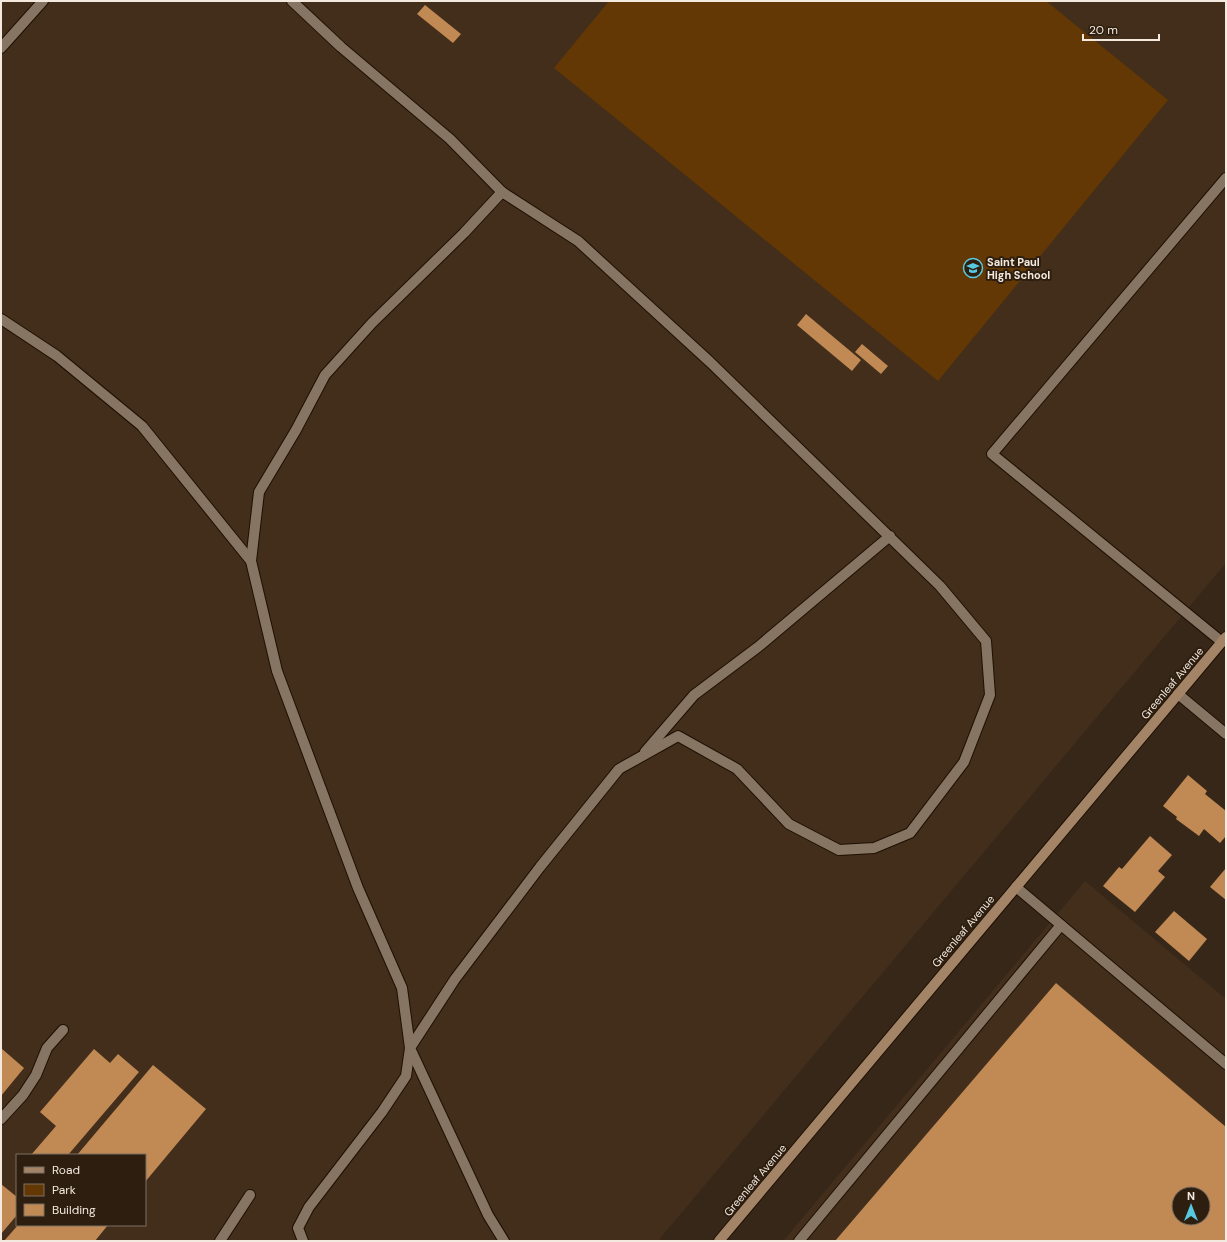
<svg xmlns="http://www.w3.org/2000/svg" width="1227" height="1242" font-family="'DM Sans',sans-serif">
<rect width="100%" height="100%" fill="#372719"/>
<!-- built -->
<g fill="#422e1a" fill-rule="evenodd">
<path d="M1,1h1225v562l-568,678h-657zM17,1155h128v70h-128z"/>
<path d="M1085,881l141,118v242h-443zM1179,1194h24v24h-24z"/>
</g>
<!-- green -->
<polygon fill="#633804" points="609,1 1046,1 1168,100 938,381 554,68"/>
<!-- building -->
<g fill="#c18953" fill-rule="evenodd">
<polygon points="425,5 461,34 453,43 417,14"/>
<polygon points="806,314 861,360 852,371 797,325"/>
<polygon points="862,344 888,366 881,374 855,352"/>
<polygon points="1188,775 1207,791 1205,794 1226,811 1226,836 1220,843 1204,829 1199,836 1176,819 1177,817 1163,806"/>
<polygon points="1150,836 1172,855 1158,871 1165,877 1135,912 1103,886 1119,867 1122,869"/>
<polygon points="1226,868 1226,900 1210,887"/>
<polygon points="1174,911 1207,939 1189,961 1155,932"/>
<path d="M1056,983l170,144v114h-391zM1179,1194h24v24h-24z"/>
<polygon points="1,1048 24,1068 1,1096"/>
<polygon points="94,1049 110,1063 118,1054 139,1072 68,1155 31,1155 56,1126 40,1112"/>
<polygon points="153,1065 206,1109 145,1182 145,1155 77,1155"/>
<polygon points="1,1184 17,1197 17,1215 1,1234"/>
<polygon points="18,1225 108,1225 95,1241 4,1241"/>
</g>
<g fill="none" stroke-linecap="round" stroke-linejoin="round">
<!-- lane casing -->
<g stroke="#1e1003" stroke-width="12">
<g id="lane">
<polyline points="292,1 341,47 450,139 502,192 464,233 372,323 325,375 296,430 259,492 251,561 277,671 358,888 402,988 410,1048 406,1076 382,1112 309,1207 298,1228 303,1241"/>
<polyline points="1,48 43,1"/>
<polyline points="502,192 578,241 710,362 940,586 986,641 990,695 964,762 910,833 874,848 839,850 789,824 737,769 678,736 619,769 540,867 455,979 410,1048 488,1215 504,1241"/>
<polyline points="1,319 57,356 142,426 251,561"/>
<polyline points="1222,642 992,454 1226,178"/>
<polyline points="645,752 694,695 758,647 890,536"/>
<polyline points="1016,887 1226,1064"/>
<polyline points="1,1119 23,1095 36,1075 47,1048 63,1030"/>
<polyline points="220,1241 250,1195"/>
<polyline points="799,1241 1061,925"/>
</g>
</g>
<!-- street casing -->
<g stroke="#1e1003" stroke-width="12">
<polyline id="street" points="1178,694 1226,734"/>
</g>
<!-- secondary casing -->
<g stroke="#1e1003" stroke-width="12">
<polyline id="secondary" points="719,1241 1226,637"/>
</g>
<!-- lane -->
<use href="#lane" stroke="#877564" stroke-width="10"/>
<!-- street -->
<use href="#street" stroke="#877564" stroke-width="10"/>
<!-- secondary -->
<use href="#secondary" stroke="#a48466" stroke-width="10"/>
</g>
<!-- icons -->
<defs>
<g id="school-ring" transform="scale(1)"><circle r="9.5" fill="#2d1e0f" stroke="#56c9e1" stroke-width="1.5"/><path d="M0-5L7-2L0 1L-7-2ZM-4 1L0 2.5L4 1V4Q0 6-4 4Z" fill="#56c9e1"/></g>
</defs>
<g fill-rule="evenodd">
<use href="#school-ring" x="973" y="268"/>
</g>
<g text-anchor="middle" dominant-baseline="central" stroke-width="4" stroke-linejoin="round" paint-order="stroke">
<!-- poi labels -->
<g font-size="11" font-weight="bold" fill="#f3e9df" stroke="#2d1e0f" text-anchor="start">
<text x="987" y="262">Saint Paul<tspan x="987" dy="13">High School</tspan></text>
</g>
<!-- street labels -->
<g font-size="11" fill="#f3e9df" stroke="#2d1e0f">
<text transform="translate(1172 683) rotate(-50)">Greenleaf Avenue</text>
<text transform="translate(963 931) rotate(-50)">Greenleaf Avenue</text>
<text transform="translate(755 1180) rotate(-50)">Greenleaf Avenue</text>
</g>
</g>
<!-- border -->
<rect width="1227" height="1242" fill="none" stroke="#f3e9df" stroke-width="4"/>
<!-- legend -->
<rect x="16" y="1154" width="130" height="72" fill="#2d1e0f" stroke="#7c6f62"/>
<rect x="24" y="1167" width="20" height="6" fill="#a48466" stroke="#7c6f62"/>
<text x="52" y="1174" font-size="12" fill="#f3e9df">Road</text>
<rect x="24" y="1184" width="20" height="12" fill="#633804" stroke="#7c6f62"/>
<text x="52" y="1194" font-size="12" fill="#f3e9df">Park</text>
<rect x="24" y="1204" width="20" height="12" fill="#c18953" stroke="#7c6f62"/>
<text x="52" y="1214" font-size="12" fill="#f3e9df">Building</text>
<!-- north arrow -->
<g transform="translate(1191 1206)"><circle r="19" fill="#2d1e0f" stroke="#7c6f62"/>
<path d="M0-3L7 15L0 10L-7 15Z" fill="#56c9e1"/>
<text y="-6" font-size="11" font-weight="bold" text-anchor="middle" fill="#f3e9df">N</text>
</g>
<!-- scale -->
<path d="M1083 34v6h76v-6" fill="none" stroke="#f3e9df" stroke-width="2"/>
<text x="1089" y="34" font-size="12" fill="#f3e9df" stroke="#2d1e0f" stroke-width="3" paint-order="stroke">20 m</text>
</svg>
